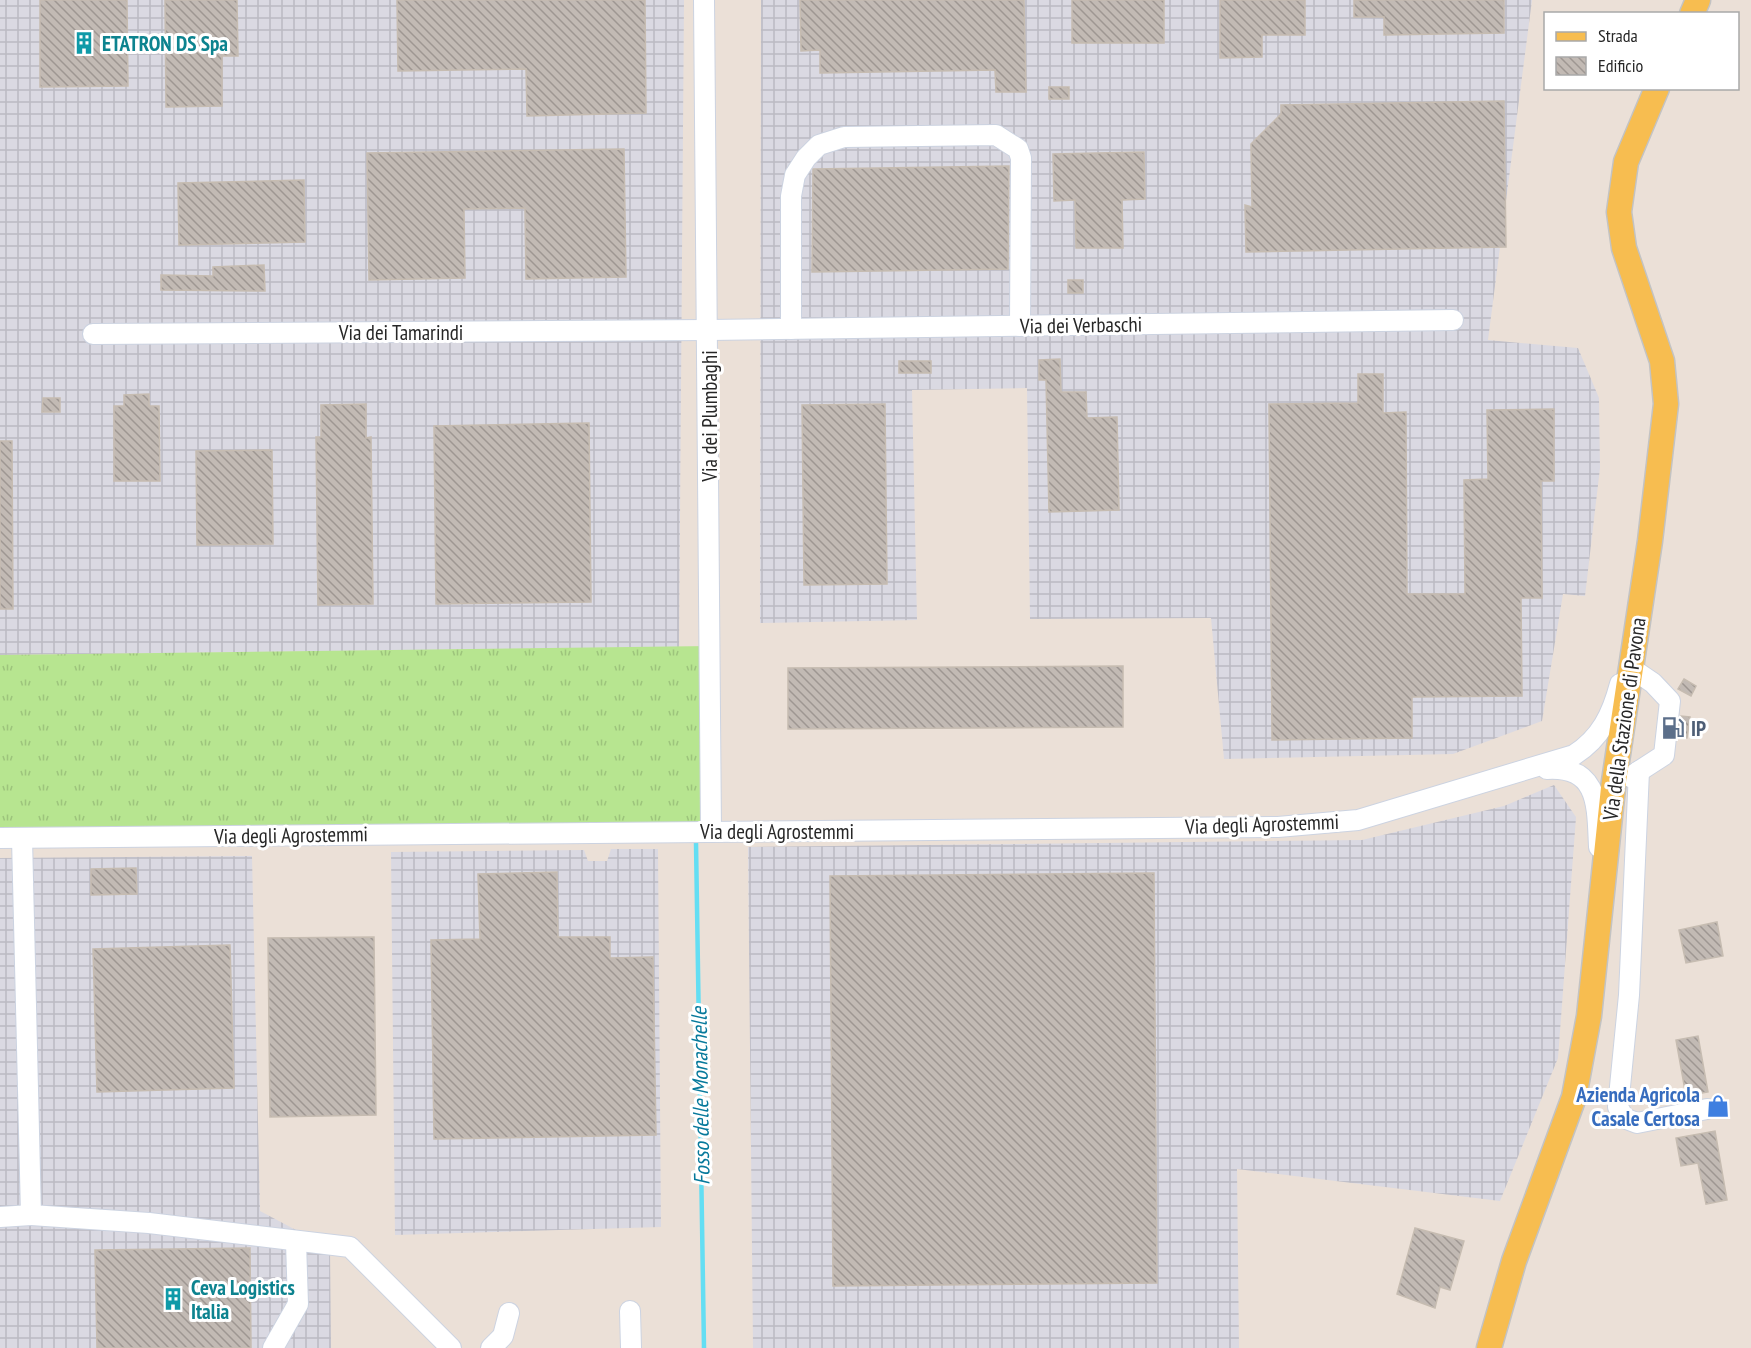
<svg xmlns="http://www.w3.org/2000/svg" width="1751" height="1348" font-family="'PT Sans Narrow',sans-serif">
<defs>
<pattern id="industrial-grid" width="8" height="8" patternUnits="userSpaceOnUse" patternTransform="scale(1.5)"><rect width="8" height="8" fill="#dad9e2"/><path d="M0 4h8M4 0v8" fill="none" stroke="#bbbac2"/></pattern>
<pattern id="grass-tufts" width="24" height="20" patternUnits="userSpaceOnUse" patternTransform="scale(1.5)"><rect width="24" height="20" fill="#b7e590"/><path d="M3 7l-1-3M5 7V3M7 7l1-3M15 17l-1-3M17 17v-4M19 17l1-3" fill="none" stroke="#9dc47c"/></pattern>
<pattern id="building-back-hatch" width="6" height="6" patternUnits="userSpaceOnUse" patternTransform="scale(1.5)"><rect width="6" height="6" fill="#c2bab4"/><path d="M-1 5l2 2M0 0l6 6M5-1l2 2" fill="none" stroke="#9e9792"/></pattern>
</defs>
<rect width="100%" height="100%" fill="#ebe0d7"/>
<!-- industrial -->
<g fill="url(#industrial-grid)">
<polygon points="0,0 684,0 679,647 0,655"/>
<polygon points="761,0 1532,0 1488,340 1578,348 1599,398 1600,468 1585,596 1563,594 1542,721 1453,754 1224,759 1211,618 1030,619 1027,388 912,390 917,620 760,623"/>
<polygon points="1554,785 1576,817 1558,1058 1500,1201 1237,1169 1239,1348 753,1348 748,847 1362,840 1504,806"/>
<polygon points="611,849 658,849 661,1227 395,1235 391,852 584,850 588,861 607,861"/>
<polygon points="252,856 260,1211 330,1248 331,1348 0,1348 0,858"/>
</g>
<!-- grass -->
<polygon fill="url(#grass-tufts)" points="711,646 711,832 0,838 0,655"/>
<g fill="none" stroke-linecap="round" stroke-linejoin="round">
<!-- stream -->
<polyline stroke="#63def3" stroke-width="4.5" points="696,843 704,1348"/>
</g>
<!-- building -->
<g fill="url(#building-back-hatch)" stroke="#c6bcb1" stroke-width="1.5">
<polygon points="40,0 127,0 128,86 40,87"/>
<polygon points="165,0 237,0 238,56 222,56 222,106 166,107"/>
<polygon points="397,0 645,0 646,113 527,116 526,69 398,71"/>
<polygon points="800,0 1024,0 1026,92 996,92 995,70 820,73 820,50 801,51"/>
<rect x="1072" y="0" width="92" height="43"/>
<polygon points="1220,0 1305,0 1305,35 1262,35 1262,57 1220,58"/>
<polygon points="1354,0 1504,0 1504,33 1384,35 1384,17 1354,17"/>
<rect x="1049" y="87" width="20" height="12"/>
<polygon points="1504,101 1506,247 1246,252 1245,205 1252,207 1251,144 1281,114 1281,105"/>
<polygon points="624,149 626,277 526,279 525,208 464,209 465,278 369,280 367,153"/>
<polygon points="1144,152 1145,199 1122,200 1123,248 1076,248 1075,200 1054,201 1053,154"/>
<polygon points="1009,166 1008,269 812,272 813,169"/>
<polygon points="304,180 305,242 179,245 178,183"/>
<polygon points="264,265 265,291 161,290 161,275 213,276 213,267"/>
<rect x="1068" y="280" width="15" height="13"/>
<polygon points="1060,359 1061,392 1086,392 1087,418 1117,417 1119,510 1049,512 1046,380 1039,380 1039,360"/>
<rect x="899" y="361" width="32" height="12"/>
<polygon points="1358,374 1383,374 1383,413 1406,412 1407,594 1465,594 1464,480 1488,479 1487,410 1554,409 1554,481 1541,481 1542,598 1521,598 1522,696 1412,697 1412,738 1272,740 1269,404 1358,403"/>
<polygon points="149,394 149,406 159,406 160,481 114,481 114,406 124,406 124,395"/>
<polygon points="43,398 60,398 60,412 42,412"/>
<polygon points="366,404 366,438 371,437 373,604 318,605 316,437 321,437 321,405"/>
<polygon points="885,404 887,584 804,585 802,405"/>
<polygon points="589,423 591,602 436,604 434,426"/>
<polygon points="0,441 12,441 13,609 0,609"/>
<polygon points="272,450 273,544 197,545 196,451"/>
<polygon points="1123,666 1123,727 788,729 788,668"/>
<polygon points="1684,679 1696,686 1691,696 1678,689"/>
<polygon points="1680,716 1690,717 1687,738 1678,737"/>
<polygon points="136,868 137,894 91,895 91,869"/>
<polygon points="557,872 558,937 610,937 610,958 653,957 656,1135 434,1139 431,940 480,939 478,874"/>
<polygon points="1154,873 1157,1283 833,1286 830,876"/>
<polygon points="1717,922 1723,956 1686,963 1679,930"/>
<polygon points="374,937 376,1115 270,1117 268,938"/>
<polygon points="230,945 234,1088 97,1092 93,949"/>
<polygon points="1698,1036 1708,1092 1686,1096 1676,1040"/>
<polygon points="1715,1131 1727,1200 1706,1204 1698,1163 1681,1166 1676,1138"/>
<polygon points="1415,1228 1464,1241 1450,1290 1440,1287 1435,1308 1397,1294"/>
<polygon points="250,1248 251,1348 97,1348 95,1250"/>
</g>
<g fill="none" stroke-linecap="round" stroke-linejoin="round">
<!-- minor casing -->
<g stroke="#ccd3e1" stroke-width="22">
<g id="minor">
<polyline points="704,0 711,832"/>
<polyline points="791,329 791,196 795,175 806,158 819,145 844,137 996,135 1018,149 1021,158 1020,326"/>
<polyline points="93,334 709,330 1453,320"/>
<path d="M1547,769c53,-3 50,38 52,78"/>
<polyline points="1639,771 1629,995 1618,1107 1624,1118 1637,1123 1707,1109"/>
<polyline points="1630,777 1664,755 1670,701 1653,683 1631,668"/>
<path d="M0,838l1278,-11 80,-7 216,-65c27,-17 38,-41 46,-71"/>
<polyline points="22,838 31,1215 149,1223 350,1247 451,1348"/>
<polyline points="0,1217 31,1215"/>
<polyline points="630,1311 631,1348"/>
<polyline points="273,1348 298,1304 296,1242"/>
<polyline points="491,1348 503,1336 509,1313"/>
</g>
</g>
<!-- major casing -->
<g stroke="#c3c3c3" stroke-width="27">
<g id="major">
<polyline points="1692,14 1698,0"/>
<polyline points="1489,1348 1514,1261 1574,1097 1589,1016 1613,788 1650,541 1666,404 1662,361 1624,248 1619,212 1626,162 1657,88"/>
</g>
</g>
<!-- minor -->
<use href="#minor" stroke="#fff" stroke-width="20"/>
<!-- major -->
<use href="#major" stroke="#f7bd50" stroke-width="24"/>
</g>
<!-- icons -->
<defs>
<g id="building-bare" transform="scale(1.8)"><path d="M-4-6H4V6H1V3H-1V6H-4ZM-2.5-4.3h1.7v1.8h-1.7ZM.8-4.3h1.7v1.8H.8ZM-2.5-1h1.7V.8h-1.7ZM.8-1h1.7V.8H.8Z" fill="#0f9aa8" stroke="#fff" stroke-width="2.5" paint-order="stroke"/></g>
<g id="fuel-bare" transform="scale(1.8)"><path d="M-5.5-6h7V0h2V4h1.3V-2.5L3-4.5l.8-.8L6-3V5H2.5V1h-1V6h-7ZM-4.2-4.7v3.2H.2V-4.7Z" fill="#5c6f8a" stroke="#fff" stroke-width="2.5" paint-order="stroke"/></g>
<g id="shop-bare" transform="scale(1.8)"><path d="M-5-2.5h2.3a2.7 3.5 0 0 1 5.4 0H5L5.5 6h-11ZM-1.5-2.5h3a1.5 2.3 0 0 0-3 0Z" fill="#3f7fe0" stroke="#fff" stroke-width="2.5" paint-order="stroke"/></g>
</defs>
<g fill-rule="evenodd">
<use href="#building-bare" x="84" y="43"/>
<use href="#fuel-bare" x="1673" y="728"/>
<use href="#shop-bare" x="1718" y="1106"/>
<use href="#building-bare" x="173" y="1299"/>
</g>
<g text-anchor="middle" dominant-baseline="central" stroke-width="6" stroke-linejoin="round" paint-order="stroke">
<!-- culture labels -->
<g font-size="21" font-weight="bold" fill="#0d838f" stroke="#fff" text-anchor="start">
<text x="102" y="43">ETATRON DS Spa</text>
<text x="191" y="1287">Ceva Logistics<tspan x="191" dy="24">Italia</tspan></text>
</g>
<!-- street labels -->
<g font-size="21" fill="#272727" stroke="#fff">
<text transform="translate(1081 325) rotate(-1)">Via dei Verbaschi</text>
<text x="401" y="332">Via dei Tamarindi</text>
<text transform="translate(709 416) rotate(-90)">Via dei Plumbaghi</text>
<text transform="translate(1624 719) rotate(-82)">Via della Stazione di Pavona</text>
<text transform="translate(1262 824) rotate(-2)">Via degli Agrostemmi</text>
<text x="777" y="831">Via degli Agrostemmi</text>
<text transform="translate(291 835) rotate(-1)">Via degli Agrostemmi</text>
</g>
<!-- service labels -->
<g font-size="21" font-weight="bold" fill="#4e5e75" stroke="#fff" text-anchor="start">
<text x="1691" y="728">IP</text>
</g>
<!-- shop labels -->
<g font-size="21" font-weight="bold" fill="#366cbe" stroke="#fff" text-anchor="end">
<text x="1700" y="1094">Azienda Agricola<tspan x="1700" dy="24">Casale Certosa</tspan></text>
</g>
<!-- water labels -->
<g font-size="22" font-style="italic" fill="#07799b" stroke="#fff">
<text transform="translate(700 1096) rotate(-91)">Fosso delle Monachelle</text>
</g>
</g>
<!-- legend -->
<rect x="1544" y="12" width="195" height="78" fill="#ffffff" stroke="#a9a9a9" stroke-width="1.5"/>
<rect x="1556" y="32" width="30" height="9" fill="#f7bd50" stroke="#a9a9a9" stroke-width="1.5"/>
<text x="1598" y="42" font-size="18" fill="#272727">Strada</text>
<rect x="1556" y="57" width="30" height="18" fill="url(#building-back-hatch)" stroke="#a9a9a9" stroke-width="1.5"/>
<text x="1598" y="72" font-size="18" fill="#272727">Edificio</text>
</svg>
